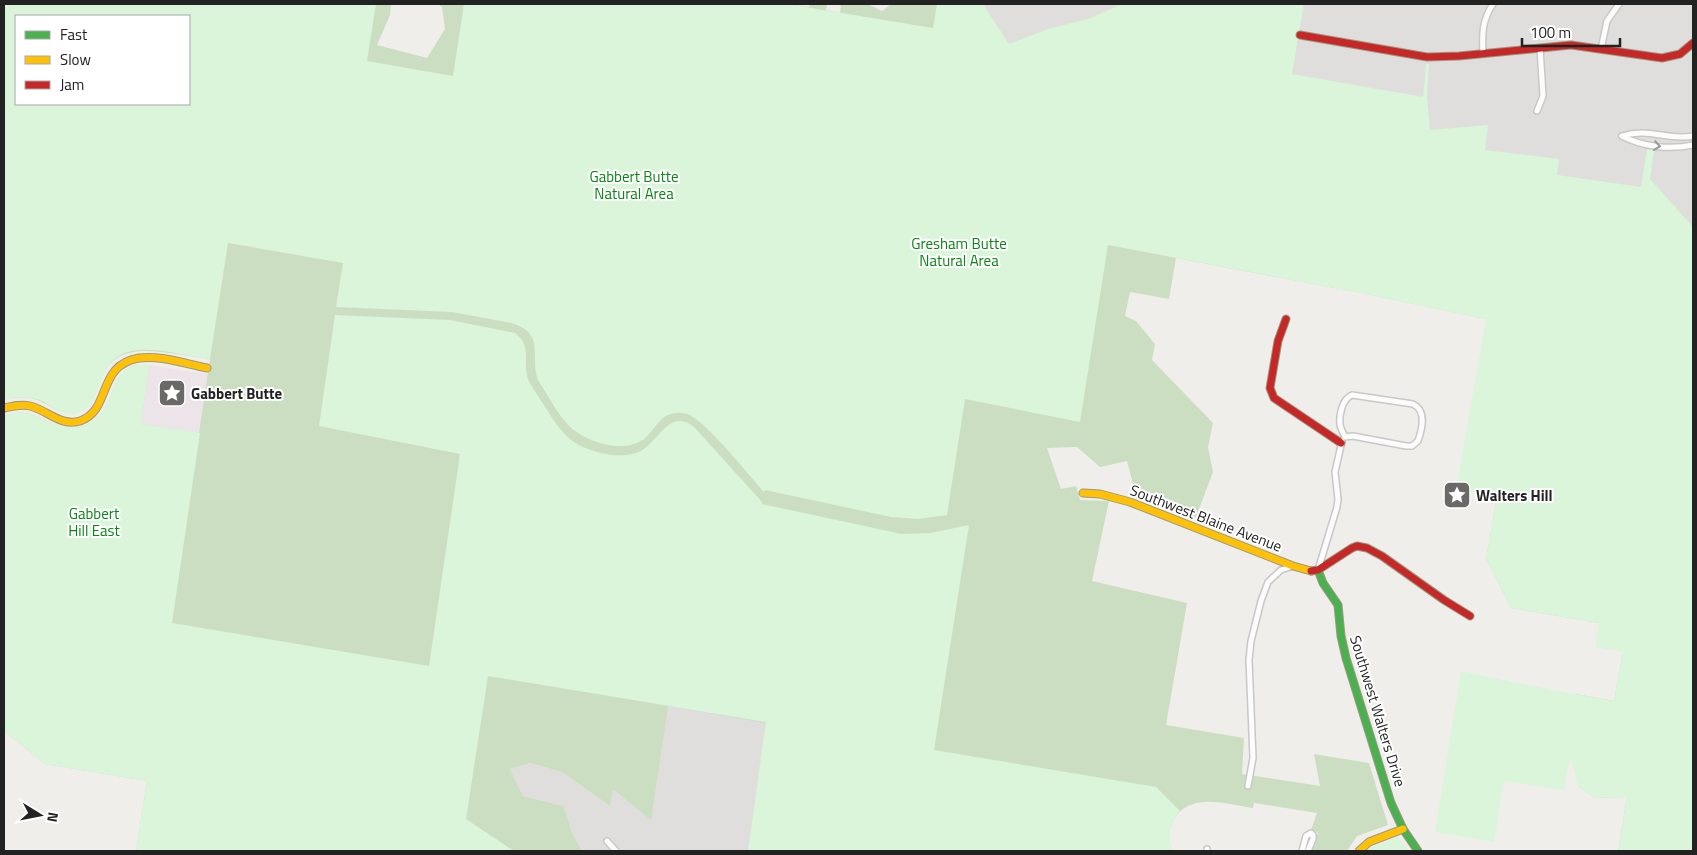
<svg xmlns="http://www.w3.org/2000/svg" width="1697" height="855" font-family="'Titillium Web',sans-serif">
<rect width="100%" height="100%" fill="#f0eeeb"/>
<!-- residential -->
<g fill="#dfdedc">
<polygon points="983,4 1122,4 1088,19 1051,28 1009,44"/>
<polygon points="1304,4 1693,4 1693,227 1650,179 1654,150 1647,149 1641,187 1557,175 1559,159 1485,150 1488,125 1430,130 1427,97 1429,65 1426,65 1424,97 1292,74"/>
<polygon points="668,706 766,722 748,851 582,851 572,833 564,806 523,796 510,769 530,763 562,772 610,806 613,788"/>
</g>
<!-- industrial -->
<polygon fill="#ede4e9" points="149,365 208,374 200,433 141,424"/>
<!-- forest -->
<path fill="#cbdec1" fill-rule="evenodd" d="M4,4h387l-1,11 -13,30 50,13 18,-29 -3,-22 -4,-3h349l22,3 1,-3h17l-1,6 14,3 1,-9h27l14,7 9,-7h35l11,1v-1h26l2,2 2,-2h16l26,40 42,-16 37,-9 34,-15h182l-12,70 131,23 3,-33h3l-2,33 3,33 58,-5 -3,25 74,9 -2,16 84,12 6,-38 7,1 -4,29 43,48v624h-75l9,-54 -32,1 -17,-12 -2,-92 38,7 9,-49 -24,-24v-5l-88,-15 -25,-49 11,-62 -11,-178 -130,-27 -180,-34 -7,41 -39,-7 -5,24 11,5 19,23 -3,16 61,63 -5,24 5,25 -17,45 -60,-22 -9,-34 -27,6 -23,-20 -30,1 14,41 15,-3 4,14 29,1 -17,80 95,22 -21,122 78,13 -2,36 78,12 -6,-32 55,9 19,62 -31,11 -10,15h-36l7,-18 -7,-3 6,-17 -63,-10 -1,5c-27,-4 -64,-17 -80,13 -5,10 -5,20 -1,30h-424l18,-128 -98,-17 -17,114 -38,-31 -3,17 -48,-34 -32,-9 -20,6 13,27 41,10 8,27 10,18h-446l11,-70 -102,-17 -41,-33v-315c36,-15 49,25 84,8 33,-15 16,-63 61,-59l-8,59 58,9 11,-74c-10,-2 -22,-3 -33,-5 -28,-4 -59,-9 -75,21 -7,15 -6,33 -26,38 -13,3 -21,-5 -32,-10 -13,-7 -27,-7 -40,-3zM16,16h173v88h-173z"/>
<!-- park -->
<g fill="#daf5da" fill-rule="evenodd">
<path d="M4,4h372l-9,57 86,15 11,-72h323l146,24 4,-24h26l2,2 2,-2h16l26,40 42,-16 37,-9 34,-15h182l-12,70 131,23 3,-33h3l-2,33 3,33 58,-5 -3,25 74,9 -2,16 84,12 6,-38 7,1 -4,29 43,48v624h-75l9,-54 -32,1 -17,-12 -8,-29 -6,33 -60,-9 -10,61 -59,-10 26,-161 92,19 61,11 9,-49 -28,-5 4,-24 -88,-15 -25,-49 11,-62 -41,-7 30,-171 -130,-27 -248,-47 -28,177 -115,-23 -18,116 -29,4 -27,-2 -126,-27 -1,2c-14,-16 -61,-74 -77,-78 -25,-6 -29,13 -43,25 -11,8 -23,8 -36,6 -43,-10 -48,-31 -70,-65 -9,-22 9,-47 -27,-57l-59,-11 -116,-5 7,-44 -115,-20 -18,116c-21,-3 -52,-11 -72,-9 -47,5 -30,54 -61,63 -15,4 -23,-6 -35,-12 -13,-5 -26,-5 -38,-1zM16,16h173v88h-173z"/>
<path d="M335,315l115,5 65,13c18,13 7,29 13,46 3,7 8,14 12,20 12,18 22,39 43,48 16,7 39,12 56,5 20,-9 30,-46 56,-24l67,74v2l140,30 28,-1 39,-8 -35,225 222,37 24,24c-11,12 -13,26 -8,40h-424l18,-129 -278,-46 -22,143 48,32h-378l11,-70 -102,-17 -41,-33v-315c33,-15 50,24 84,8 33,-15 16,-63 61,-59l-8,59 59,9 -28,190 257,43 31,-212 -141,-28z"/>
<polygon points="1397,837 1409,851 1365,851 1367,849"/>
</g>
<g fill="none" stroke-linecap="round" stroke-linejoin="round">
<!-- street casing -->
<g stroke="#c9c8c7" stroke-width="8">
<g id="street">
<polyline points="1601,49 1607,21 1619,4"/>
<path d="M1483,54c-1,-19 -1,-34 10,-50"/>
<polyline points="1537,111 1543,96 1540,48"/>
<path d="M1622,136c21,11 48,14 71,9"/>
<path d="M1622,136c27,-9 45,5 71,0"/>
<path d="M1352,395l61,9c14,7 9,25 5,37l-6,5h-6l-53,-10 -8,1c-2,-4 -4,-8 -5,-12 -1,-10 2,-26 12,-30z"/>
<polyline points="1318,570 1337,507 1338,499 1335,472 1342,441"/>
<polyline points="1248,786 1253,758 1249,660 1251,641 1261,601 1268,582 1281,570 1293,566"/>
<polyline points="607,841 616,851"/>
<polyline points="1207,851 1207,849"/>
<polyline points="1302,851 1306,836 1311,833 1313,835 1313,839 1308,851"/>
</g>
</g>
<!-- fast casing -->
<g stroke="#999a82" stroke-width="9">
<polyline id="fast" points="1318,570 1323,583 1338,605 1341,636 1346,658 1391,803 1403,829 1418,851"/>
</g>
<!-- slow casing -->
<g stroke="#999a82" stroke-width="9">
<g id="slow">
<path d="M4,408c9,-2 18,-4 26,-2 17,4 31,21 50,15 32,-11 16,-56 59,-63 22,-3 47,6 68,10"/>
<polyline points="1083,493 1100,494 1130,502 1293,566 1311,571"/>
<polyline points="1359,851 1369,842 1403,829"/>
</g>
</g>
<!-- jam casing -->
<g stroke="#999a82" stroke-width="9">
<g id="jam">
<polyline points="1300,35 1427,57 1459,56 1571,45 1662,58 1680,54 1693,43"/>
<polyline points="1286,319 1278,341 1270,388 1274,398 1341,443"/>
<polyline points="1311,571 1318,570 1352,548 1357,546 1367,548 1382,556 1444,600 1470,616"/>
</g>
</g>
<!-- street -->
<use href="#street" stroke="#fdfcfc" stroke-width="5"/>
<!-- fast -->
<use href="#fast" stroke="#4caf50" stroke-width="7"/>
<!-- slow -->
<use href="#slow" stroke="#ffc107" stroke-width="7"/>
<!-- jam -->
<use href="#jam" stroke="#c62828" stroke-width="7"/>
</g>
<!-- one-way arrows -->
<defs><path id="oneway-chevron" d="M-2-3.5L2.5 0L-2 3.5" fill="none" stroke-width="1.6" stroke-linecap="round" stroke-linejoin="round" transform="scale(1.25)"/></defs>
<use stroke="#9a9a9a" href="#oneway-chevron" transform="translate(1657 146) rotate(8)"/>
<!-- icons -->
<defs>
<g id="sight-square" transform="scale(1.4375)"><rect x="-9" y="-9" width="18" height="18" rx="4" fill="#6a6968" stroke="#fff"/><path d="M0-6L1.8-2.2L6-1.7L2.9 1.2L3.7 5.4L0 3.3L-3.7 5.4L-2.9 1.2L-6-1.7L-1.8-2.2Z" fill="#fff"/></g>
</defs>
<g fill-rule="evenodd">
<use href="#sight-square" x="172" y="393"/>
<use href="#sight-square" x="1457" y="495"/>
</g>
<g text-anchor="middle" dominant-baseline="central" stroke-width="4" stroke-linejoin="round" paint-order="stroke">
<!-- park labels -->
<g font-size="15" fill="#0c8416" stroke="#fff">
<text x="634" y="176">Gabbert Butte<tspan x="634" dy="17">Natural Area</tspan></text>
<text x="959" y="243">Gresham Butte<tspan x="959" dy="17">Natural Area</tspan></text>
<text x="94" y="513">Gabbert<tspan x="94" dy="17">Hill East</tspan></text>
</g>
<!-- poi labels -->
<g font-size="15" font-weight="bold" fill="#222" stroke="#fff" text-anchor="start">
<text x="191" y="393">Gabbert Butte</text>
<text x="1476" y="495">Walters Hill</text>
</g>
<!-- street labels -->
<g font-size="15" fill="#222" stroke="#fff">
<text transform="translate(1206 518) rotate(21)">Southwest Blaine Avenue</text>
<text transform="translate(1378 711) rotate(73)">Southwest Walters Drive</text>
</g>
</g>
<!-- border -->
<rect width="1697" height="855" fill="none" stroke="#222222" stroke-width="10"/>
<!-- legend -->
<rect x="15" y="15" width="175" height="90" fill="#ffffff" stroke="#a7a7a7"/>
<rect x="25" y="31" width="25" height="8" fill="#4caf50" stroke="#a7a7a7"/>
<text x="60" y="40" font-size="15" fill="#222222">Fast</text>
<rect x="25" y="56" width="25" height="8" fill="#ffc107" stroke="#a7a7a7"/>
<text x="60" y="65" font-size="15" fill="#222222">Slow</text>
<rect x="25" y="81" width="25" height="8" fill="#c62828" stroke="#a7a7a7"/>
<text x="60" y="90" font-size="15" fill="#222222">Jam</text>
<!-- north arrow -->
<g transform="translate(40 815) rotate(100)" stroke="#ffffff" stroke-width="4" paint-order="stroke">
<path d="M0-4L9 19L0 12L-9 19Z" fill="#222222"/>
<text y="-8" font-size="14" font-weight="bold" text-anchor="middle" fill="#222222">N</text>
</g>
<!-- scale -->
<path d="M1522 38v8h98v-8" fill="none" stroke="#222222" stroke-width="2.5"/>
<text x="1530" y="38" font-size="15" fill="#222222" stroke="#ffffff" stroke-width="4" paint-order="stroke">100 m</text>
</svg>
